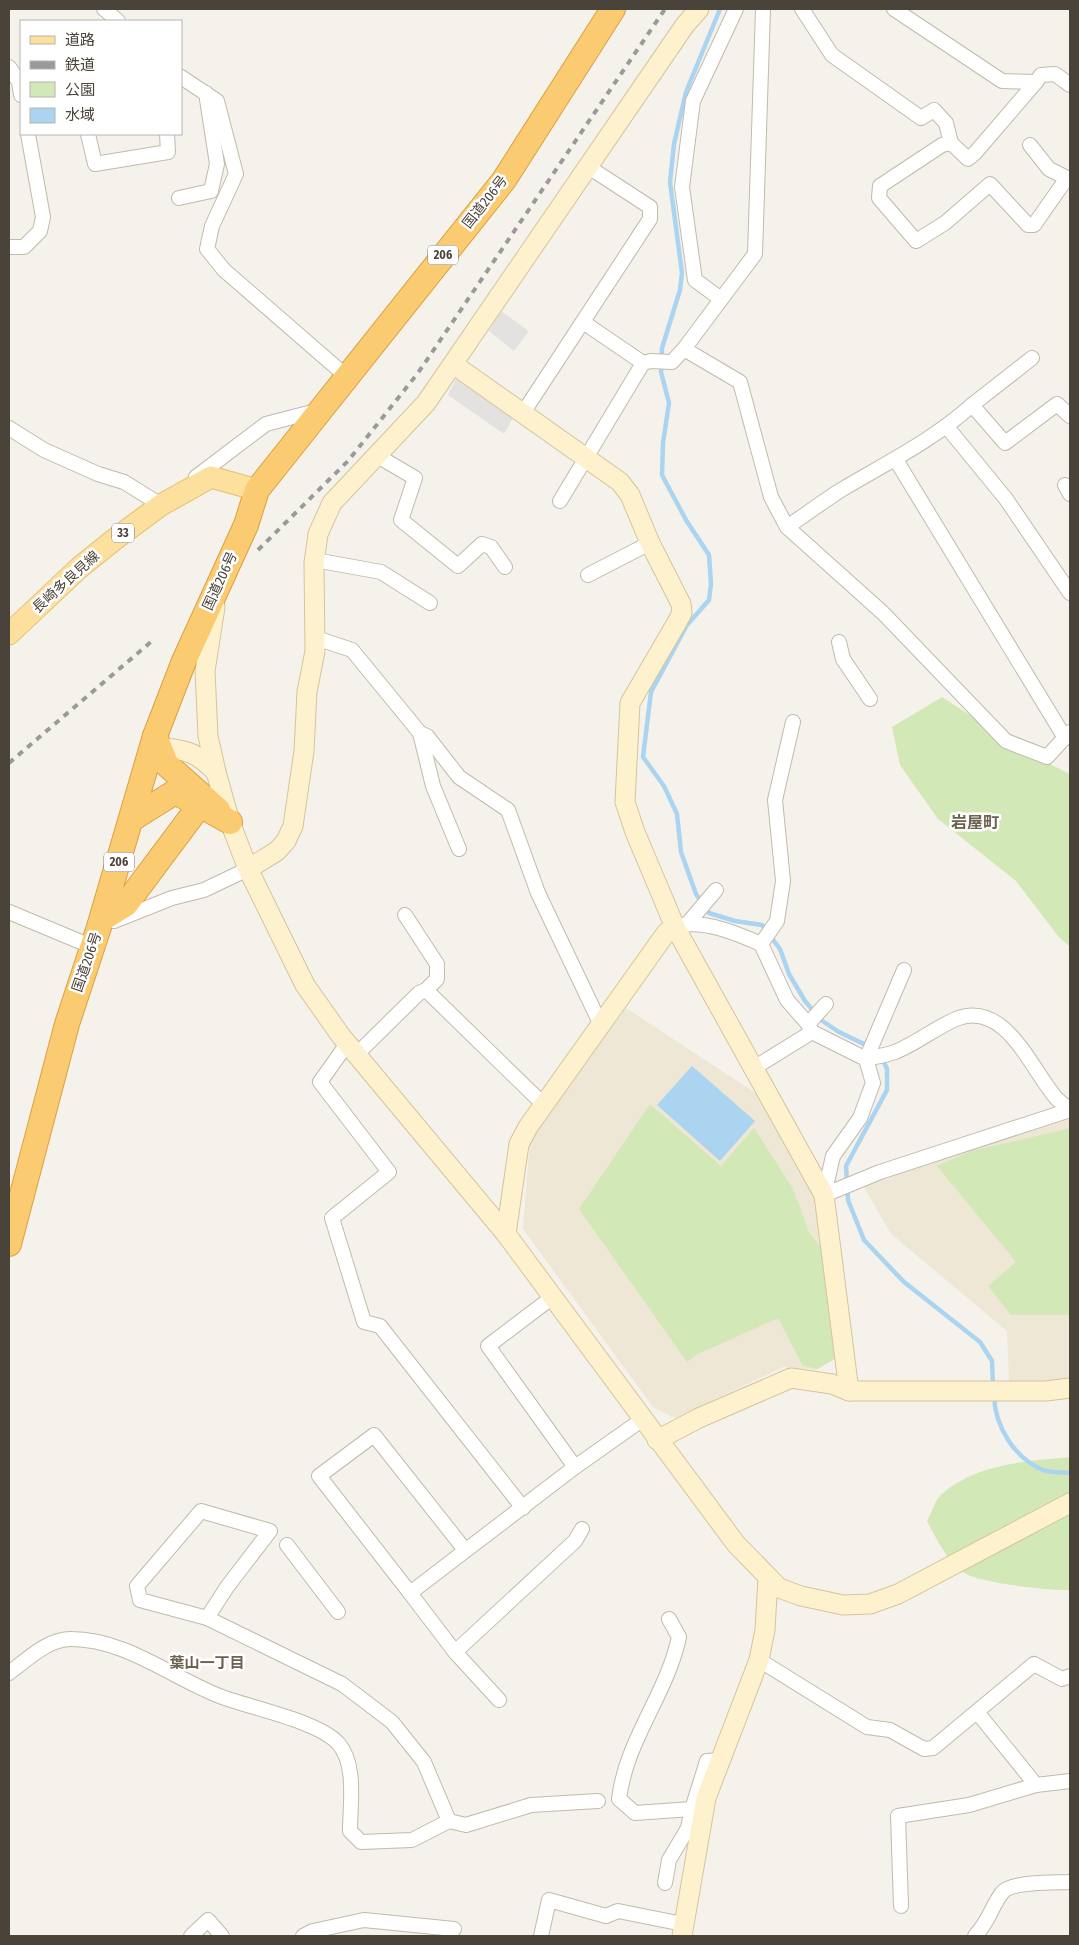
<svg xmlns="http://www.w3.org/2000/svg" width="1079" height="1945" font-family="'Fira Sans Condensed','Noto Sans JP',sans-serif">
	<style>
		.education { fill: #eee7d6 }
		.green { fill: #d2e8b6 }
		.parking { fill: #e4e2e0 }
		.water { fill: #aad4f0 }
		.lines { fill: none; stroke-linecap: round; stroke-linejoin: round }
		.stream { stroke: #aad4f0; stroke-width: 4.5 }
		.street-casing { stroke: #c1baae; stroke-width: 16 }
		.secondary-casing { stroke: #d4c59c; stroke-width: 21 }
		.primary-casing { stroke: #e3be6c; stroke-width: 23 }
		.highway-casing { stroke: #dca03f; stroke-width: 26 }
		.street { stroke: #fff; stroke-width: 14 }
		.secondary { stroke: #fef1cd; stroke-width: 19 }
		.primary { stroke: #fde09e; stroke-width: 21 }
		.highway { stroke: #fbcb71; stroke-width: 24 }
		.rail { stroke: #9a9a9a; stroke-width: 4; stroke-dasharray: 6 6; stroke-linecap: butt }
		.labels { text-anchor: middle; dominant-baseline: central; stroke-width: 5; stroke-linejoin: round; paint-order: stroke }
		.shield { fill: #fff; stroke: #807b74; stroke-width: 1 }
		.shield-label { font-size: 12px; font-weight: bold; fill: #4a4339 }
		.street-label { font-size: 14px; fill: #4a4339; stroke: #fff }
		.neighbourhood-label { font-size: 15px; font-weight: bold; fill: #6d6150; stroke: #fff }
		.quarter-label { font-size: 16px; font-weight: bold; fill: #6d6150; stroke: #fff }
	</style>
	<rect width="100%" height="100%" fill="#f5f2ec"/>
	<!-- education -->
	<g class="education">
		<path d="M 626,1008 L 763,1098 L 820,1200 L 836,1350 L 816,1370 L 783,1367 L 675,1418 L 653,1407 L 523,1229 L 530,1140 Z"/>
		<path d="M 1070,1115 L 1070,1380 L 1056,1384 L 1009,1382 L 1007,1331 L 891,1234 L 863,1185 Z"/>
	</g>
	<!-- green -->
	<g class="green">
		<path d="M 942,697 L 1028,753 L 1070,774 L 1070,947 L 1058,936 L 1016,881 L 938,819 L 900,765 L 892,727 Z"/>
		<path d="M 650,1104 L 721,1166 L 754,1128 L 793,1189 L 809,1232 L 824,1252 L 836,1358 L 818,1369 L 803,1366 L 778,1318 L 698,1354 L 687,1362 L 579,1209 Z"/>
		<path d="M 1070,1126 L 1070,1315 L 1011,1315 L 988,1286 L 1016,1262 L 937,1166 L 971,1151 L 1067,1129 Z"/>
		<path d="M 1070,1457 L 1070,1590 C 1050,1591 983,1583 966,1574 C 949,1565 936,1538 927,1521 C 931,1514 934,1503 939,1497 C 972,1464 1027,1461 1070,1457 Z"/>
	</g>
	<!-- parking -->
	<g class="parking">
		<path d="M 501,311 L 529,331 L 514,351 L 489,331 Z"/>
		<path d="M 459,373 L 516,412 L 504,434 L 448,395 Z"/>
	</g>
	<!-- water -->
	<path class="water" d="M 692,1066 L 755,1121 L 720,1161 L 657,1105 Z"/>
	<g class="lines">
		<!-- stream -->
		<g class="stream">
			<path d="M 720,9 L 686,92 L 674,144 L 670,182 L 682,273 L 680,290 L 662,348 L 661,372 L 669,403 L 663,443 L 662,475 L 686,520 L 709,555 L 711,584 L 709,600 L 687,625 L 651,692 L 643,757 L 664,786 L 677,814 L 681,852 L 696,894 L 709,913 L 735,921 L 762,925 L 780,949 L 789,974 L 805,1001 L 821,1020 L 839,1032 L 868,1046"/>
			<path d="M 882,1058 L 887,1069 L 887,1090 L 846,1166 L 848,1200 L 864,1240 L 904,1282 L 980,1342 L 992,1361 L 993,1385"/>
			<path d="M 994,1396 C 995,1426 1014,1458 1043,1470 C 1051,1473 1062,1472 1070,1473"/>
		</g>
		<defs>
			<g id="street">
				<path d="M 104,9 L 118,21"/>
				<path d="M 802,9 L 832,55 L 921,118 L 934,110 L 946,123 L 951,143 L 942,145 L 880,186 L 879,198 L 916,241 L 945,223 L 990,184 L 1028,225 L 1034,225 L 1067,178 L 1049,169 L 1030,145"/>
				<path d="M 894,9 L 1002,81 L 1036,82 L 1041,75 L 1055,74 L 1070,85"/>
				<path d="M 9,67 L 19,82 L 21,95"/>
				<path d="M 181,77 L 217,101 L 236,174 L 212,226 L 207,249 L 224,270 L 346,376"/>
				<path d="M 88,134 L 95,164 L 168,152 L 167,134"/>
				<path d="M 951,143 L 968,159 L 975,153 L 1036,82"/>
				<path d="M 179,198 L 211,191 L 217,164 L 206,93"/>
				<path d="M 9,247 L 24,247 L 40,231 L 43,217 L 28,134"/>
				<path d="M 721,299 L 695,280 L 682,187 L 693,101 L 736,9"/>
				<path d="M 684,349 L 755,254 L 763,9"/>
				<path d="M 1032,358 L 972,405 L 1005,443 L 1057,404 L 1070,416"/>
				<path d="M 643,363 L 651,361 L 672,362 L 684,349 L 740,382 L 771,497 L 787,527 L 883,613 L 1006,741 L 1047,757 L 1070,732"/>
				<path d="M 523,413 L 650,219 L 650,207 L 587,166"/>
				<path d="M 947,427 L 1006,499 L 1070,593"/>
				<path d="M 9,428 L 44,450 L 98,474 L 124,482 L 161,505 L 165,501"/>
				<path d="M 376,455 L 415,478 L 401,520 L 458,566 L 482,544 L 491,547 L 505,567"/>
				<path d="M 896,460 L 1065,738"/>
				<path d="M 196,477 L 266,424 L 320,410"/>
				<path d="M 1065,485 L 1070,494"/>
				<path d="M 560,501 L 643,363 L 583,322"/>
				<path d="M 787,527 C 805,515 822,502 841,490 C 886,463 932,441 972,405"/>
				<path d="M 315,560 L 381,572 L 430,603"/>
				<path d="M 588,575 L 650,543"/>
				<path d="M 316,638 L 352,650 L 420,733 L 427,736 L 459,777 L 508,810 L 538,893 L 601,1025"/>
				<path d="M 839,642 L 843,659 L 870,699"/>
				<path d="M 420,733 L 433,786 L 459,849"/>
				<path d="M 9,912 L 93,947"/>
				<path d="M 405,915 L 437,964 L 437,979 L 426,990"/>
				<path d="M 114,921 L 172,898 L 204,890 L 248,869"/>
				<path d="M 688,923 L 716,890"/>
				<path d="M 675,927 C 701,918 736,933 761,944 L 787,1000 L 808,1024 L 812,1032 L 866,1059 L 873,1083 L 860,1118 L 833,1156 L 824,1195"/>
				<path d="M 761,944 L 777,921 L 783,881 L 775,800 L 793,722"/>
				<path d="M 808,1024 L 826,1004"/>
				<path d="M 347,1044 L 320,1082 L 389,1172 L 332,1218 L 364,1322 L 380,1326 L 523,1508"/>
				<path d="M 357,1054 L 419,993 L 426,990 L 544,1105"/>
				<path d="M 866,1059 C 875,1057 886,1055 895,1052 C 917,1043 935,1028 956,1019 C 1005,999 1031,1069 1056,1098 C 1060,1102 1065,1106 1070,1110"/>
				<path d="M 866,1059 L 904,970"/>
				<path d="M 754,1068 L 812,1032"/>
				<path d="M 824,1195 L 880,1172 L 1070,1110"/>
				<path d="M 554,1296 L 488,1346 L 575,1467"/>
				<path d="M 201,1511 L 270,1531 L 227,1587 L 207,1618 L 140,1600 L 137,1586 Z"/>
				<path d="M 287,1545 L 338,1612"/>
				<path d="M 465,1550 L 374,1435 L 319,1476 L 410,1593 L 575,1467 L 643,1419"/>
				<path d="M 410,1593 L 455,1652 L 499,1700"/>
				<path d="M 207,1618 L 342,1684 L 392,1722 L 424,1762 L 449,1821"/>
				<path d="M 669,1619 L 679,1637 C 667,1694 626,1740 619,1799 L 635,1813 L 692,1809 L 707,1761 L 720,1760"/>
				<path d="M 455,1652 L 575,1541 L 582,1529"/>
				<path d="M 759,1660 L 867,1727 L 890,1730 L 924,1749 L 933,1748 L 1034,1664 L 1062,1679 L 1070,1676"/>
				<path d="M 9,1673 C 27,1660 47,1639 71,1639 C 126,1639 172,1678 222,1697 C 252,1708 317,1721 338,1743 C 357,1764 350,1805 350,1831 L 361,1842 L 412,1840 L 449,1821 L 466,1825 L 531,1805 L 598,1801"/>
				<path d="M 977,1712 L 1036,1785"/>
				<path d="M 665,1883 L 669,1860 L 688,1828 L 692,1809"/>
				<path d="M 901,1906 L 898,1816 L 969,1805 L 1036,1785 L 1070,1781"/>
				<path d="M 191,1936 L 208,1920 L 222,1936"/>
				<path d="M 303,1936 L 313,1931 L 364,1920 L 454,1929"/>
				<path d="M 541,1936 L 549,1900 L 606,1916 L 618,1911 L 683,1924"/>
				<path d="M 975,1936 C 990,1920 991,1907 1002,1893 C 1010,1881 1055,1883 1070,1882"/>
			</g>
			<g id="secondary">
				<path d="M 453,364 L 620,482 L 630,495 L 650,543 L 681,604 L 682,613 L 676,624 L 630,703 L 625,802 L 635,832 L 675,927 L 824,1195 L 849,1391"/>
				<path d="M 215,607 L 205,671 L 208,736 L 216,772 L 230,822 L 248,869 L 305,985 L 341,1036 L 506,1234 L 736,1544 L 779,1588 L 801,1596 L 843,1605 L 870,1604 L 898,1594 L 1070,1503"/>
				<path d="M 152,758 L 164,748 C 190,750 197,754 216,772"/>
				<path d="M 248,869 L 277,851 L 286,841 L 293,826 L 304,751 L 307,692 L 315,651 L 314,563 L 318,534 L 332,503 L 426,403 L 685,25 L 699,9"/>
				<path d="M 506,1234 L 519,1144 L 528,1127 L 666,933 L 675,927"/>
				<path d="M 657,1440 L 699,1418 L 791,1378 L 832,1384 L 849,1391 L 1046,1391 L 1070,1388"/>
				<path d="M 682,1936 L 706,1798 L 759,1660 L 765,1630 L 768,1578"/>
			</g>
			<path id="primary" d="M 9,634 L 79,568 L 115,539 L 161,505 L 211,477 L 257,490"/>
			<g id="highway">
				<path d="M 155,736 L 166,764 L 218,810"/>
				<path d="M 132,819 L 175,792 L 200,805"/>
				<path d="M 102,919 L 126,904 L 200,805 L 230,822"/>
				<path d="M 9,1244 L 67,1024 L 99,927 L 155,736 L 184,661 L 246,525 L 257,490 L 504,180 L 613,9"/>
			</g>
		</defs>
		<!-- street casing -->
		<use href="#street" class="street-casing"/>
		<!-- secondary casing -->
		<use href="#secondary" class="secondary-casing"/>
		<!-- primary casing -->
		<use href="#primary" class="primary-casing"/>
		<!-- highway casing -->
		<use href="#highway" class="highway-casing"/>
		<!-- street -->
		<use href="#street" class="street"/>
		<!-- secondary -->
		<use href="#secondary" class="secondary"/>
		<!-- primary -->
		<use href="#primary" class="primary"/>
		<!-- highway -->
		<use href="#highway" class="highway"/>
		<!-- rail -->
		<g class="rail">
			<path d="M 258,550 L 348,461 L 418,373 L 665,9"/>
			<path d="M 9,763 L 152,641"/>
		</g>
	</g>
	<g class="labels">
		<!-- shield labels -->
		<g class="shield">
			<rect x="428" y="245.5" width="30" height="19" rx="4"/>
			<rect x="112" y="523.5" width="22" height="19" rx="4"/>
			<rect x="104" y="852.5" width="30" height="19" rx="4"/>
		</g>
		<g class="shield-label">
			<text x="443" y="255">206</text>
			<text x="123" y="533">33</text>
			<text x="119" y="862">206</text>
		</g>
		<!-- street labels -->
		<g class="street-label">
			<text transform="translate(485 202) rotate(-52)">国道206号</text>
			<text transform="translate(220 581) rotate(-65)">国道206号</text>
			<text transform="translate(66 582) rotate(-42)">長崎多良見線</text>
			<text transform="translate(87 962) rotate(-71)">国道206号</text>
		</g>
		<!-- neighbourhood labels -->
		<g class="neighbourhood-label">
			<text x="207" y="1663">葉山一丁目</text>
		</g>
		<!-- quarter labels -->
		<g class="quarter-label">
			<text x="975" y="822">岩屋町</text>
		</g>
	</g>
	<!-- border -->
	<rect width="1079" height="1945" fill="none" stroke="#4a4339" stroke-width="20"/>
	<!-- legend -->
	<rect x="20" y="20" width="162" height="115" fill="#ffffff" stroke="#b7b4b0"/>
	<rect x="30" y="36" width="25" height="8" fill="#fde09e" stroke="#b7b4b0"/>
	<text x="65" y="45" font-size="15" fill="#4a4339">道路</text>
	<rect x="30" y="61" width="25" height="8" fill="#9a9a9a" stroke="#b7b4b0"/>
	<text x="65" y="70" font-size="15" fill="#4a4339">鉄道</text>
	<rect x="30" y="82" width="25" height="15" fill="#d2e8b6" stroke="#b7b4b0"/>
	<text x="65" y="95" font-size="15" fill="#4a4339">公園</text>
	<rect x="30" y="108" width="25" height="15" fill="#aad4f0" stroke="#b7b4b0"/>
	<text x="65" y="120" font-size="15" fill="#4a4339">水域</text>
</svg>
